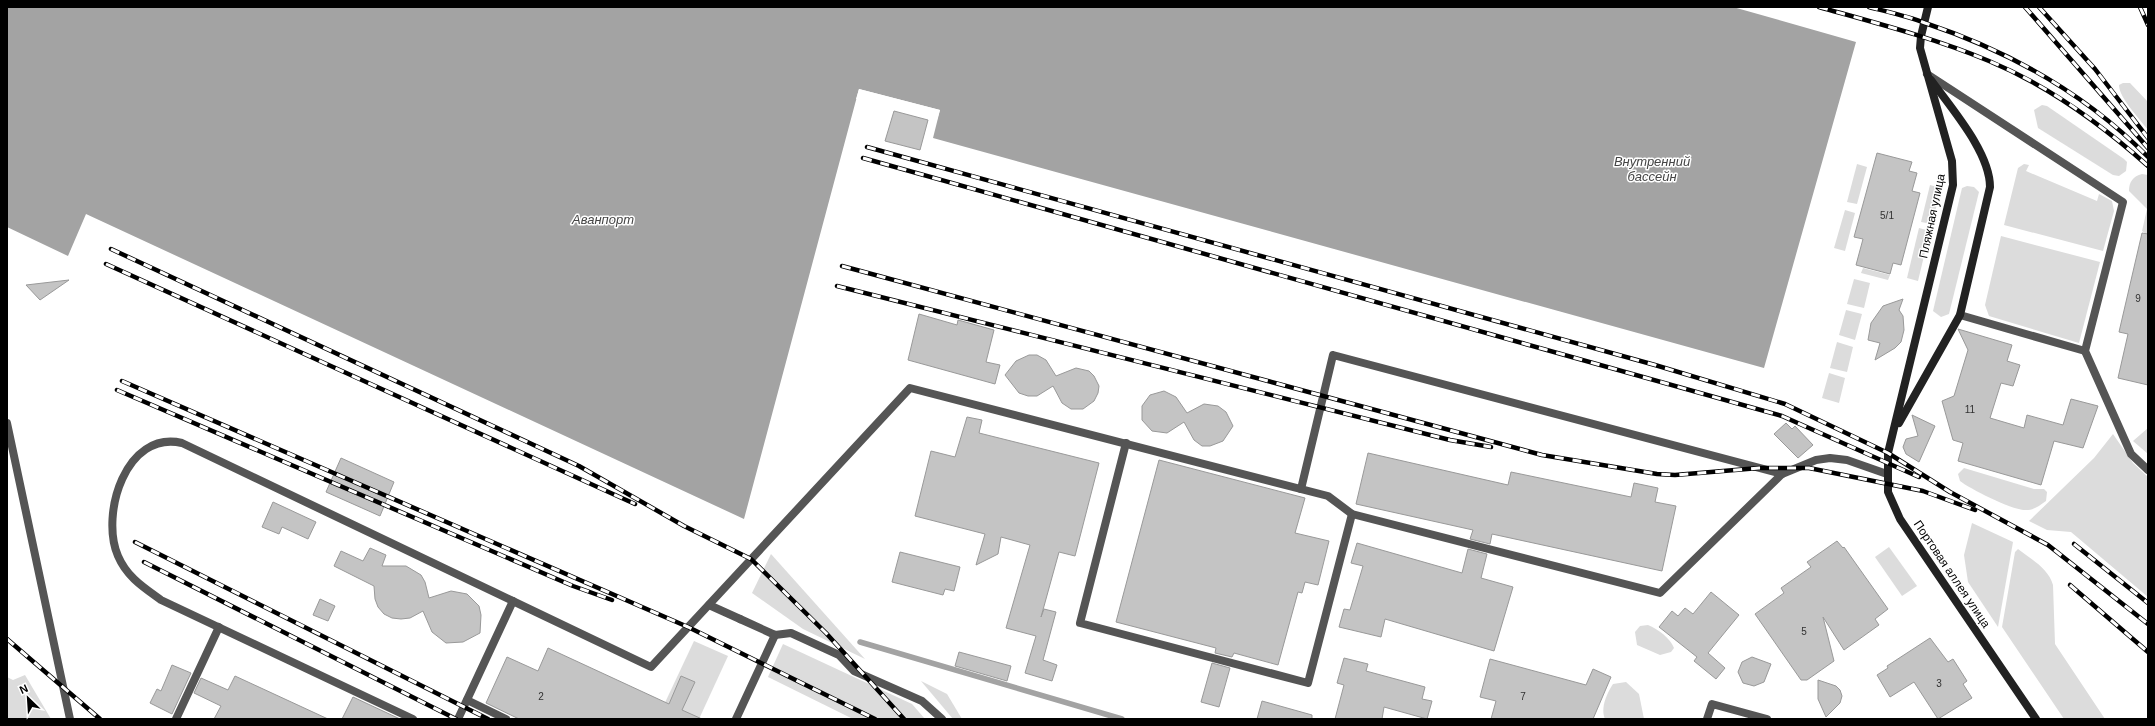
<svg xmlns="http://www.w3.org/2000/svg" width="2155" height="726" font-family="Arial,sans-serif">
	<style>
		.green { fill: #dcdcdc }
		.water { fill: #a3a3a3 }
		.pier { fill: #fff }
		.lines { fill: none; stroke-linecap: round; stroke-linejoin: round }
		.stream { stroke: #a3a3a3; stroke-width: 5.5 }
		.building { fill: #c4c4c4; stroke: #999 }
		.lane { stroke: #555; stroke-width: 8 }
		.street { stroke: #555; stroke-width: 8 }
		.secondary { stroke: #222; stroke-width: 8 }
		.rail-casing { stroke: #000; stroke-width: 4.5 }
		.rail { stroke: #fff; stroke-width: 3; stroke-dasharray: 9; stroke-linecap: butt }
		.labels { text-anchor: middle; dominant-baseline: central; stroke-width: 3; stroke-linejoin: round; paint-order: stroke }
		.number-label { font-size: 10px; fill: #313131 }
		.street-label { font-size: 12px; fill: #000; stroke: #fff }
		.water-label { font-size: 13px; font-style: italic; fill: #444; stroke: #fff }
	</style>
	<rect width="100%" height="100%" fill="#fff"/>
	<!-- green -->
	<g class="green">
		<path d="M 2123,83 L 2130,83 L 2148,102 L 2148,130 C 2140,119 2119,98 2119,85 Z"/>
		<path d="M 2042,105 L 2047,106 L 2124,159 L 2127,162 L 2126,171 L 2119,176 L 2113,175 L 2038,128 L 2034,110 Z"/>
		<path d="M 1857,164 L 1867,167 L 1857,204 L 1847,202 Z"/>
		<path d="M 2024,164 L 2029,165 L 2026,171 L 2097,201 L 2099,194 L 2112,201 L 2114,211 L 2103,251 L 2004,225 L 2018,168 Z"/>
		<path d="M 2142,174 L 2148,175 L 2148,235 L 2142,231 L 2147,209 L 2129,191 C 2129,182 2133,176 2142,174 Z"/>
		<path d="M 1930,185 L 1941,188 L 1932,224 L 1921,222 Z"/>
		<path d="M 1967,186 L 1974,187 L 1979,192 L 1949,314 L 1941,317 L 1933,311 L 1962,188 Z"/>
		<path d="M 1845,210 L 1855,213 L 1845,251 L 1834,248 Z"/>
		<path d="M 1919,228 L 1930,231 L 1918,281 L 1907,278 Z"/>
		<path d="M 2001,236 L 2100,262 L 2079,343 L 1989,316 L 1985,305 Z"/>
		<path d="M 1863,268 L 1890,275 L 1888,280 L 1861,273 Z"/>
		<path d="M 1854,279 L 1870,283 L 1864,308 L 1847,304 Z"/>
		<path d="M 1846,310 L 1862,314 L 1855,340 L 1839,335 Z"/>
		<path d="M 1837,342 L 1853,347 L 1847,372 L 1830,368 Z"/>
		<path d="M 1829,373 L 1845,378 L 1839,403 L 1822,398 Z"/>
		<path d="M 2148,428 L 2148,454 L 2133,441 Z"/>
		<path d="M 2113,434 L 2133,463 L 2148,477 L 2148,597 L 2071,532 L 2047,530 L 2029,521 L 2094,458 Z"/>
		<path d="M 1964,468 L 2034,489 L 2044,489 L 2047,492 L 2046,501 C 2039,506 2034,510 2026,510 C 2014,511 1970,489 1960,481 L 1958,474 Z"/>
		<path d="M 1972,523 L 2013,542 L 1998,627 L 1968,582 L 1964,555 Z"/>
		<path d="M 1889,547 L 1917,586 L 1902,596 L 1875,557 Z"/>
		<path d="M 2018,549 C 2032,560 2048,568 2053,585 L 2055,644 L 2105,719 L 2064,719 L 2002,627 L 2015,552 Z"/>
		<path d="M 771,554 L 865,659 L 803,629 L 752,593 Z"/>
		<path d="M 1648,625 C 1658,629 1670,638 1674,648 L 1671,652 L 1660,655 L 1637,645 L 1635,632 L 1640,626 Z"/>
		<path d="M 694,641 L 728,656 L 699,719 L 662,709 Z"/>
		<path d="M 783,644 L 912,704 L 925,719 L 853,719 L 768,677 Z"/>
		<path d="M 25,675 L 51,719 L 7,719 L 7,677 L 13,680 Z"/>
		<path d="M 921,681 L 947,694 L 962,719 L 953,719 Z"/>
		<path d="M 1626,682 L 1639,694 L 1644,719 L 1605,719 C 1600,708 1607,693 1613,684 Z"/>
	</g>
	<!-- water -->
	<path class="water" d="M 7,7 L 1733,7 L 1856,42 L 1764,368 L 933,138 L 940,110 L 859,89 L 744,519 L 86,214 L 68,256 L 7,227 Z"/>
	<!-- pier -->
	<path class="pier" d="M 859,89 L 940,110 L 937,120 L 935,120 L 938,112 L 860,91 L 858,99 L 856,99 Z"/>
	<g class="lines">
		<!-- stream -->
		<path class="stream" d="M 860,642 L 1122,719"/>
	</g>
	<!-- building -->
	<g class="building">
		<path d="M 894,111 L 928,120 L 920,150 L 885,141 Z"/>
		<path d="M 1877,153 L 1912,162 L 1909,171 L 1917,173 L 1912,191 L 1920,193 L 1901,265 L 1893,263 L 1890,274 L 1856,265 L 1863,239 L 1854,237 Z"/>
		<path d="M 2142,233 L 2148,234 L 2148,385 L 2118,378 L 2128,334 L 2119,332 Z"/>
		<path d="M 69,280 L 40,300 L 26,285 Z"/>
		<path d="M 1903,299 L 1899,310 L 1903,316 L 1904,330 L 1901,342 L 1895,348 L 1875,360 L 1880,343 L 1868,340 L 1871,323 L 1883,306 Z"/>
		<path d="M 919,314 L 957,325 L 958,320 L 994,330 L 986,362 L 1000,365 L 995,384 L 908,360 Z"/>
		<path d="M 1958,329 L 2012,345 L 2007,361 L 2020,365 L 2013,386 L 2001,383 L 1990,418 L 2024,428 L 2027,415 L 2063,425 L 2071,399 L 2098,406 L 2083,448 L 2054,441 L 2041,485 L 1958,461 L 1963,443 L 1953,440 L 1942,401 L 1954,396 L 1968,350 Z"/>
		<path d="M 1029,355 L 1037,355 L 1046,360 L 1056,376 L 1076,368 L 1089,371 L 1094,376 L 1099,386 L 1098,393 L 1094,401 L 1083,409 L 1071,409 L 1062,403 L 1053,386 L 1037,396 L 1028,396 L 1019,393 L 1005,375 L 1016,361 Z"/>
		<path d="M 1164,391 L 1176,397 L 1187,413 L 1204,404 L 1218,406 L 1226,412 L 1233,426 L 1223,441 L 1210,446 L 1202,446 L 1194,440 L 1184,422 L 1167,433 L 1152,431 L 1142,420 L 1142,406 L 1150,395 Z"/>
		<path d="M 1912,415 L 1935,426 L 1919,462 L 1906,454 L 1903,447 L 1906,439 L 1918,436 Z"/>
		<path d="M 967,417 L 982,420 L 979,433 L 1099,463 L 1075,556 L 1059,552 L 1041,617 L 1044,609 L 1056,612 L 1043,660 L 1057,665 L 1052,681 L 1025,673 L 1036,636 L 1006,628 L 1030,545 L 1001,537 L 998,554 L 976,565 L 985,534 L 915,516 L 931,451 L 955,457 Z"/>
		<path d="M 1786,423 L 1792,429 L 1795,426 L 1813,445 L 1798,458 L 1774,434 Z"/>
		<path d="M 1368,453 L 1508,485 L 1511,472 L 1631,497 L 1634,483 L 1658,488 L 1655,502 L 1676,506 L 1662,571 L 1492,534 L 1490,544 L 1470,539 L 1473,530 L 1356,504 Z"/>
		<path d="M 341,458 L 394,482 L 380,516 L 326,492 Z"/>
		<path d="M 1159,460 L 1305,498 L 1295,533 L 1329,541 L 1318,585 L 1305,582 L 1302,593 L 1298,592 L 1278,665 L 1234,653 L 1232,657 L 1215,653 L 1216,648 L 1116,622 Z"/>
		<path d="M 273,502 L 316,522 L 308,539 L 282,527 L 279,534 L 262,527 Z"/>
		<path d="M 1837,541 L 1843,548 L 1844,547 L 1888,609 L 1875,619 L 1879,625 L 1844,650 L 1823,617 L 1834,661 L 1807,680 L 1801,680 L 1755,614 L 1784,593 L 1781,588 L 1811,567 L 1807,562 Z"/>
		<path d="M 1357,543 L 1462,573 L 1468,549 L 1487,554 L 1481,578 L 1513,587 L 1494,651 L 1385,619 L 1381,637 L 1339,627 L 1344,609 L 1350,610 L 1363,566 L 1351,563 Z"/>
		<path d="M 370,548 L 386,555 L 382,566 L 406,566 L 421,575 L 425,582 L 429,598 L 451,591 L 467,594 L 479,606 L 481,615 L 480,633 L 463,642 L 446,643 L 432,632 L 423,611 L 410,618 L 401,619 L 392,618 L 384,614 L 378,607 L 375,599 L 374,586 L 334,566 L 341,551 L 363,561 Z"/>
		<path d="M 900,552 L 960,567 L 954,591 L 945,589 L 943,595 L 892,582 Z"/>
		<path d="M 1711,592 L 1739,615 L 1708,653 L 1725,668 L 1716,679 L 1694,661 L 1697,657 L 1659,627 L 1672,611 L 1678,616 L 1685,608 L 1693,614 Z"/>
		<path d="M 320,599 L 335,606 L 328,621 L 313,615 Z"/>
		<path d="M 1930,638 L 1948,662 L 1953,659 L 1967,681 L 1963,684 L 1972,698 L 1938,719 L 1914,682 L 1890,697 L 1877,675 L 1888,668 L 1887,666 Z"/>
		<path d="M 548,648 L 669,704 L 681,676 L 695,682 L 682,710 L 702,719 L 519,719 L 486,703 L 507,657 L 538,671 Z"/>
		<path d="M 959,652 L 1011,666 L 1007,681 L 955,666 Z"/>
		<path d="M 1752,657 L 1771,664 L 1764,682 L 1754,686 L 1743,683 L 1738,672 L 1742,662 Z"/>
		<path d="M 1344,658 L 1368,664 L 1366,671 L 1425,687 L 1422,699 L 1432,701 L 1427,719 L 1384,707 L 1382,719 L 1335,719 L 1344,685 L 1337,683 Z"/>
		<path d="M 1490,659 L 1586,685 L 1593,669 L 1611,677 L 1593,719 L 1491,719 L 1496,701 L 1480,697 Z"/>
		<path d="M 1212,663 L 1230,668 L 1219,707 L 1201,702 Z"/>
		<path d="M 172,665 L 191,673 L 172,714 L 150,703 L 157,689 L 161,691 Z"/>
		<path d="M 235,676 L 328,719 L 214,719 L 221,706 L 194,693 L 201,678 L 228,690 Z"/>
		<path d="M 1818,680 L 1836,686 L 1840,690 L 1842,696 L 1840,703 L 1826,717 L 1818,699 Z"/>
		<path d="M 353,697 L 400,719 L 342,719 Z"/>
		<path d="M 1262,701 L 1312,715 L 1312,719 L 1257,719 Z"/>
	</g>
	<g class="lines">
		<!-- lane -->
		<g class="lane">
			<path d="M 1927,74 L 2123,202 L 2085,351 L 2131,454 L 2148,470"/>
			<path d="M 1960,315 L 2085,351"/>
			<path d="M 7,423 L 70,719"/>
			<path d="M 1126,443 L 1080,623 L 1308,683 L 1352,514"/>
			<path d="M 1301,489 L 1333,355 L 1782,474"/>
			<path d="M 709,605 L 740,619"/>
			<path d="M 467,700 L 506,719"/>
			<path d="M 176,719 L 219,627"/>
			<path d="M 413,719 L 161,600 C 143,587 127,577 118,556 C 100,514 126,430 182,443 L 651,667 L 910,388 L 1328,496 L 1352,514 L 1660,593 L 1782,474 L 1816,460 L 1830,458 L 1847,460 L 1887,474"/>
			<path d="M 458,719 L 513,601"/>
			<path d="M 736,719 L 775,635"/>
			<path d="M 1707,719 L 1712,704 L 1767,719"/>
		</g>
		<!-- street -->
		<path class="street" d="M 740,619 L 775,635 L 791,633 L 839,655 L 854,671 L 922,701 L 942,719"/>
		<!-- secondary -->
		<g class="secondary">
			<path d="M 1928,7 L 1921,36 L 1920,48 L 1952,161 L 1953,185 L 1888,453 L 1888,492 L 1900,519 L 2036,719"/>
			<path d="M 1899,423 L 1960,315 L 1990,187 C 1990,152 1951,108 1931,80"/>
		</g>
		<defs>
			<g id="rail">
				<path d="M 1819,7 C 1876,23 1934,38 1989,61 C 2049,86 2100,123 2148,166"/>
				<path d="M 1869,7 C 1888,12 1907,16 1925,23 C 2009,51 2086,94 2148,157"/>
				<path d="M 2025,7 L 2148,148"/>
				<path d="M 2039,7 L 2095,69 L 2148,138"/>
				<path d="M 2140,7 L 2148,25"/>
				<path d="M 867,147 L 1655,365 L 1785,404 L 1888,453 L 1950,492 L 2048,545 L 2148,624"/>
				<path d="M 863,158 L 1782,416 L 1919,477"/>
				<path d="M 111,249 L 579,466 L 684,526 L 751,559 L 826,633 L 904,719"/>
				<path d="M 106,264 L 635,504"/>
				<path d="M 842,266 L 1542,455 L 1657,474 L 1675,475 L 1759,468 L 1809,468 L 1923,491 L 1975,510"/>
				<path d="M 837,286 L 1450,440 L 1491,447"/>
				<path d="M 122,381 L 688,627 L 875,719"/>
				<path d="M 117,390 L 573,586 L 612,600"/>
				<path d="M 135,542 L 488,719"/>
				<path d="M 2074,544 L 2148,603"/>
				<path d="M 144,562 L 456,719"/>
				<path d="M 2070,585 L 2148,652"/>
				<path d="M 7,639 L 100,719"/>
			</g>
		</defs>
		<!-- rail casing -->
		<use href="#rail" class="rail-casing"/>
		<!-- rail -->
		<use href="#rail" class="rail"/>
	</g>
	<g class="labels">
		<!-- number labels -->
		<g class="number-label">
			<text x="1887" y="215">5/1</text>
			<text x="2138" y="298">9</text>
			<text x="1970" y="409">11</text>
			<text x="1804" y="631">5</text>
			<text x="1939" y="683">3</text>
			<text x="541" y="696">2</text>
			<text x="1523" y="696">7</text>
		</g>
		<!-- street labels -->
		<g class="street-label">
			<text transform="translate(1932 216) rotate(-78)">Пляжная улица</text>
			<text transform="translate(1952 574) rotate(56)">Портовая аллея улица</text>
		</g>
		<!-- water labels -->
		<g class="water-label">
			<text x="1652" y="161">Внутренний<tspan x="1652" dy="15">бассейн</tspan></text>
			<text x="603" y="219">Аванпорт</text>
		</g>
	</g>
	<!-- border -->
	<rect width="2155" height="726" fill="none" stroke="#000000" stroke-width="16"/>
	<!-- north arrow -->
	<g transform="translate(28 698) rotate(335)" stroke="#ffffff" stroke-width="3" paint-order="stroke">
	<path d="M0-3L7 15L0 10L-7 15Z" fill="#000000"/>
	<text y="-6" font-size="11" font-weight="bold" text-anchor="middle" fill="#000000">N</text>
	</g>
</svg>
